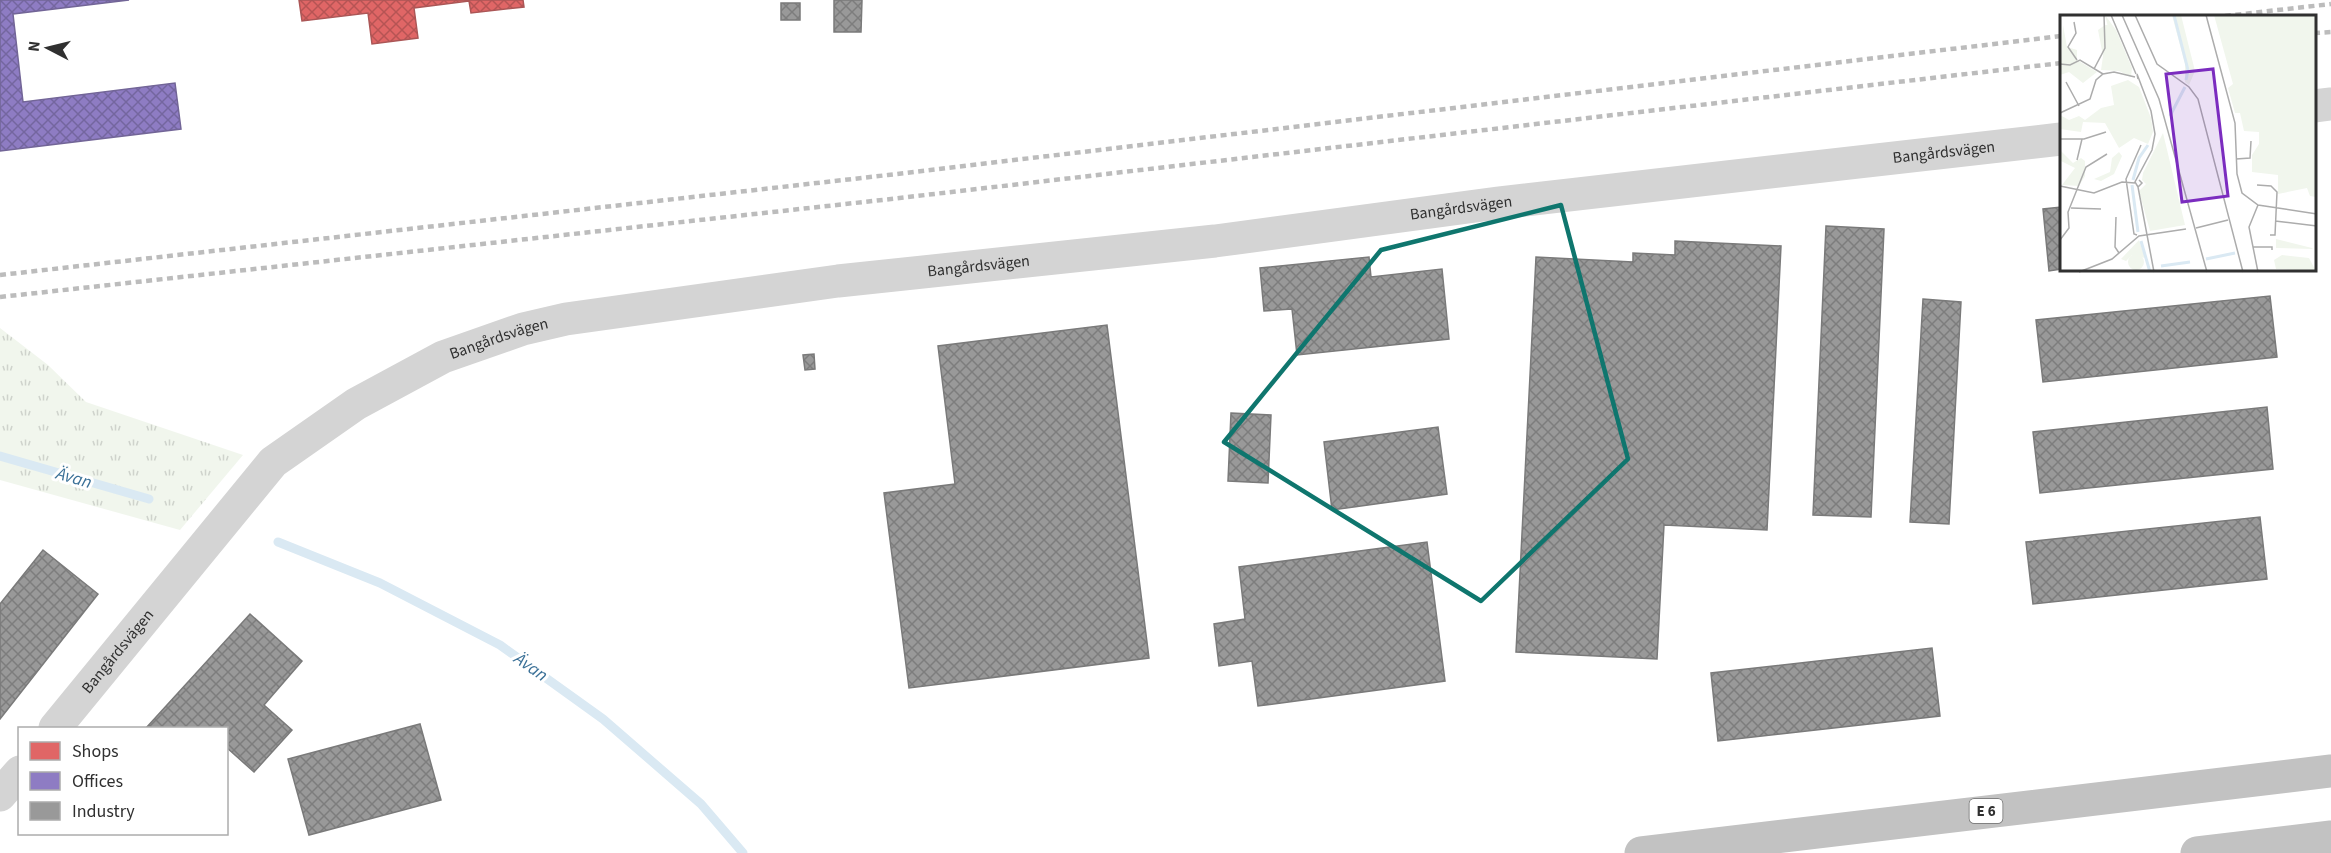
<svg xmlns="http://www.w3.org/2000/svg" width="2331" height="853" font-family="'Source Sans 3',sans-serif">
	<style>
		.grass { fill: url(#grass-tufts) }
		.shops { fill: url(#shops-cross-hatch); stroke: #ab5656; stroke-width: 1.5 }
		.offices { fill: url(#offices-cross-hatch); stroke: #726597; stroke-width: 1.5 }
		.industry { fill: url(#industry-cross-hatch); stroke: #7a7a7a; stroke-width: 1.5 }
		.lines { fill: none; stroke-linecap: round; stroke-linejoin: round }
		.stream { stroke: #dae9f3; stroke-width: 9 }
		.minor { stroke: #d4d4d4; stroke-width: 33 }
		.highway { stroke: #c2c2c2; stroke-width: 33 }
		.rail { stroke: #bcbcbc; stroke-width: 4.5; stroke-dasharray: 6 4.5; stroke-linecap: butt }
		.marked { fill: none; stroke: #0f766e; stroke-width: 4.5; stroke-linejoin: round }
		.labels { text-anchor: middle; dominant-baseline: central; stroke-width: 6; stroke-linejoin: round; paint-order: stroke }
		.shield { fill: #fff; stroke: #6e6e6e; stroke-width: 1.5 }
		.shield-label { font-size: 15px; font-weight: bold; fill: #303030 }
		.street-label { font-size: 16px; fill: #303030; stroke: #fff }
		.water-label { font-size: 18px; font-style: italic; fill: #3a7097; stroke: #fff }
		.inset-river { fill: none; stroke: #dae9f3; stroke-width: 3 }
		.inset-road { fill: none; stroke: #acacac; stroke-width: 1.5 }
		.view { fill: #7b2cbf; fill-opacity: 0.15; stroke: #7b2cbf; stroke-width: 3 }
		.inset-edge { fill: none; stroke: #303030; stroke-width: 3 }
	</style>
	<defs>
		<pattern id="grass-tufts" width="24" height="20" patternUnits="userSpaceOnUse" patternTransform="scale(1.5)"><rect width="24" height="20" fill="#f1f6ed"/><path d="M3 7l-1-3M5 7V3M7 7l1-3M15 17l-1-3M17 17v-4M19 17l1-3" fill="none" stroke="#cfd3cc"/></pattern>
		<pattern id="shops-cross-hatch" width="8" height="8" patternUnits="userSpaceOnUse" patternTransform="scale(1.5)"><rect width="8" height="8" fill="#e06666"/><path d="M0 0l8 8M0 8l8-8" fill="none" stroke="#b65454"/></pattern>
		<pattern id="offices-cross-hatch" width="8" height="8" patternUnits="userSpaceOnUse" patternTransform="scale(1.5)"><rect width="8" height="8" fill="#8e7cc3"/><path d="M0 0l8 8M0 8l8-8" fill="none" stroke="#74669f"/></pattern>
		<pattern id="industry-cross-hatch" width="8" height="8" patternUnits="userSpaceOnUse" patternTransform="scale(1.5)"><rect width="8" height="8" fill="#999"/><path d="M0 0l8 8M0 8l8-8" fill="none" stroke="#7d7d7d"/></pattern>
	</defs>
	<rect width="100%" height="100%" fill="#fff"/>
	<!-- grass -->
	<path class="grass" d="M 0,328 L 48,365 L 86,402 L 243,455 L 180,530 L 0,480 Z"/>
	<!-- shops -->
	<path class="shops" d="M 299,0 L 523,0 L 524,7 L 471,13 L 469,1 L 414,8 L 418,38 L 372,44 L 368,13 L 302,21 Z"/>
	<!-- offices -->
	<path class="offices" d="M 0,0 L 129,0 L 13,14 L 23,102 L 175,83 L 181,129 L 0,151 Z"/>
	<!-- industry -->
	<g class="industry">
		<path d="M 834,0 L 862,0 L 861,32 L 834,32 Z"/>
		<rect x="781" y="3" width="19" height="17"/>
		<path d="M 2061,207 L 2061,269 L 2049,271 L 2043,209 Z"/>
		<path d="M 1826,226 L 1884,229 L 1871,517 L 1813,515 Z"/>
		<path d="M 1675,241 L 1781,246 L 1767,530 L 1664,525 L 1657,659 L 1516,652 L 1536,257 L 1633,262 L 1633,253 L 1675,255 Z"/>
		<path d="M 1369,257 L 1371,277 L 1442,269 L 1449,339 L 1297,355 L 1292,309 L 1264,311 L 1260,268 Z"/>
		<path d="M 2270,296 L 2277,357 L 2043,382 L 2036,320 Z"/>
		<path d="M 1923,299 L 1961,302 L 1949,524 L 1910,522 Z"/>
		<path d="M 1107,325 L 1149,658 L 909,688 L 884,493 L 955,484 L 938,346 Z"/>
		<path d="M 814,354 L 815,369 L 805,370 L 803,355 Z"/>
		<path d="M 2267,407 L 2273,469 L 2040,493 L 2033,432 Z"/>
		<path d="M 1231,413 L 1271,415 L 1268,483 L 1228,481 Z"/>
		<path d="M 1438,427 L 1447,494 L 1332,510 L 1324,442 Z"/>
		<path d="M 2260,517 L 2267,579 L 2033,604 L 2026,542 Z"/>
		<path d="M 1427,542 L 1445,681 L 1258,706 L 1252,661 L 1219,666 L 1214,624 L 1245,619 L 1239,567 Z"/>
		<path d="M 43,550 L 98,594 L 0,719 L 0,604 Z"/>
		<path d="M 250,614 L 302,661 L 264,705 L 292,730 L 254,772 L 226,747 L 226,728 L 146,728 Z"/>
		<path d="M 1932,648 L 1940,716 L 1718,741 L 1711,673 Z"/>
		<path d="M 420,724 L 441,800 L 309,835 L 288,759 Z"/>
	</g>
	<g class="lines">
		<!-- stream -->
		<g class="stream">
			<path d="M 0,456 L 149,499"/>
			<path d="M 278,542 L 380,583 L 500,645 L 603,719 L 701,804 L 743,853"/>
		</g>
		<!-- minor -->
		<g class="minor">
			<path d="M 2314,106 L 2331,104"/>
			<path id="s1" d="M 55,728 L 273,462 L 356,404 L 443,357 L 523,329 L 566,319 L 838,281 L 1215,241 L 1498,203 L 2061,139"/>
			<path d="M 0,795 L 20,772"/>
		</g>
		<!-- highway -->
		<g class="highway">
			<path d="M 1641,853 L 2331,771"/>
			<path d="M 2197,853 L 2331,837"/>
		</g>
		<!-- rail -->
		<g class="rail">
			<path d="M 2225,16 L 2331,4"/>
			<path d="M 2314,33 L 2331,32"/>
			<path d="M 0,275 L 888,175 L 2061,36"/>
			<path d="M 0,297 L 891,199 L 2061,63"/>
		</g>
	</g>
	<!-- marked area -->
	<path class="marked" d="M 1561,205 L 1628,459 L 1481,601 L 1224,442 L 1381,250 Z"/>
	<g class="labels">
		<!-- shield labels -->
		<rect class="shield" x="1969.5" y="799" width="33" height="24" rx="4.5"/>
		<g class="shield-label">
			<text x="1986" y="811">E 6</text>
		</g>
		<!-- street labels -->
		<g class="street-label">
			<text stroke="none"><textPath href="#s1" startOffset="2061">Bangårdsvägen</textPath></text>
			<text stroke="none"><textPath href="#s1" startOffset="1575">Bangårdsvägen</textPath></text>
			<text stroke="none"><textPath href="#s1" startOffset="1089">Bangårdsvägen</textPath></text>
			<text stroke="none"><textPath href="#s1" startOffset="603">Bangårdsvägen</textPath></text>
			<text stroke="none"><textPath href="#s1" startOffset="99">Bangårdsvägen</textPath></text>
		</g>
		<!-- water labels -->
		<g class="water-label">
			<text transform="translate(74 478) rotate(16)">Ävan</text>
			<text transform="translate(531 667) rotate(35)">Ävan</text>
		</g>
	</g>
	<!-- overview -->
	<g transform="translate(2060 15)">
		<rect width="256" height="256" fill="#fff"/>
		<path d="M 45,0 L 56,15 L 72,53 L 71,62 L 59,56 ZM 112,0 L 121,0 L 135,56 L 129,70 L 125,67 L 125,49 ZM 103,118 L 125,210 L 90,216 L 79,176 L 86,169 L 82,165 L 83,158 ZM 216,224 L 252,233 L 253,234 L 216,233 ZM 79,225 L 85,243 L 72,240 L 66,246 L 61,244 Z" fill="#f1f6ed"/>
		<path d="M 154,0 L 256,0 L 256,182 L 250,181 L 247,173 L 218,179 L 218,160 L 192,157 L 192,140 L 199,129 L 199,117 L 184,116 L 180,98 L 175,98 L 168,73 L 173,69 ZM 3,10 L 7,32 L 17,35 L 17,45 L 37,57 L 23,68 L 9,57 L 0,60 ZM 45,10 L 49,10 L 52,25 L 60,35 L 59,56 L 41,55 L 43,41 L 38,15 ZM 68,65 L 79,72 L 91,103 L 93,117 L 88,129 L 74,123 L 59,133 L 45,108 L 23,107 L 21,117 L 0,114 L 0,100 L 9,105 L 19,101 L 25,105 L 41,93 L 54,90 L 51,71 ZM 0,135 L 13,148 L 21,143 L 25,146 L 25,161 L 19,171 L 2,170 L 15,153 L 1,146 ZM 59,137 L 62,141 L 54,159 L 41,166 L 34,164 L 50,157 L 52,143 ZM68 247a8 8 0 1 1 16 0a8 8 0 1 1-16 0ZM 222,240 L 249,243 L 256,256 L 216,254 L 214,245 Z" fill="#f1f6ed"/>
		<path class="inset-river" d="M 114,0 L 128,55 L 126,65M 110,101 L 125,72M 73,165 L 79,143 L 88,130M 72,170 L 78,217M 81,226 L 90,257M 146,244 L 175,238M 101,251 L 130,247"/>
		<path class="inset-road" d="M 51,0 L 76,59M 62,0 L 99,84 L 147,257M 75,0 L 97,49 L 129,72 L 138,84 L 183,257M 146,0 L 175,108 L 177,159 L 182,178 L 198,190 L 257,199M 14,7 L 16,18 L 8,32 L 17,45M 0,49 L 10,50 L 20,45 L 43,59M 34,54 L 45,33 L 44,0M 78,64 L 77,59 L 91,96 L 95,119 L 92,135 L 75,167 L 78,172 L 82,168 L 79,165M 6,67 L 19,91M 0,98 L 30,84 L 36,65 L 43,59 L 54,57 L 75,62M 0,124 L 24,124 L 46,117M 176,144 L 190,143 L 191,126M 17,145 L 22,124M 197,170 L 211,171 L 217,177 L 215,220 L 210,220M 0,171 L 34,178 L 62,167 L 75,168M 78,172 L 94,257M 198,190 L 189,212 L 198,257M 11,193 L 41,194M 56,202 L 55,232 L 59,238M 215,206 L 257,211M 136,213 L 168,205M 77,220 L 74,219 L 66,164 L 81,130M 0,225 L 9,213 L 8,197 L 26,152 L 47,139M 193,232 L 212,232 L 212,235M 19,257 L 52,244 L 79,221 L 126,214"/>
		<path class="view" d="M 153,54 L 168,181 L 122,187 L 106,59 Z"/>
		<rect width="256" height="256" class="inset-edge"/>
	</g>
	<!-- legend -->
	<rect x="18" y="727" width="210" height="108" fill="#ffffff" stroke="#acacac" stroke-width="1.5"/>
	<rect x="30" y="742" width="30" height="18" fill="#e06666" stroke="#acacac" stroke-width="1.5"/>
	<text x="72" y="757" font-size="18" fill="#303030">Shops</text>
	<rect x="30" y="772" width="30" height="18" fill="#8e7cc3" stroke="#acacac" stroke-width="1.5"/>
	<text x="72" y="787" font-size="18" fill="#303030">Offices</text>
	<rect x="30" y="802" width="30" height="18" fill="#999999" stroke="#acacac" stroke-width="1.5"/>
	<text x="72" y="817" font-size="18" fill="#303030">Industry</text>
	<!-- north arrow -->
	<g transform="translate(48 48) rotate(277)" stroke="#ffffff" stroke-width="4.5" paint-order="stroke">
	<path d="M0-4.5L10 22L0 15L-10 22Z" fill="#303030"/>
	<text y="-9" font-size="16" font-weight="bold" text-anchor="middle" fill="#303030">N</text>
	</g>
</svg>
